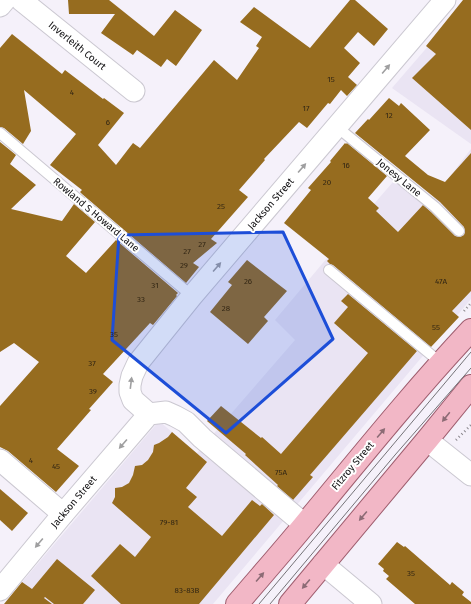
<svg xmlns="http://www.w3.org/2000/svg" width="471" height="604" font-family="'Fira Sans',sans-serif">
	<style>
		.built { fill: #eae4f3 }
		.building { fill: #966c1f }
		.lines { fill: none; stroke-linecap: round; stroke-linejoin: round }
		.lane-casing { stroke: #cbc8d1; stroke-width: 12 }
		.street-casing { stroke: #cbc8d1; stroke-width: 23 }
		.primary-casing { stroke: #9e5d6e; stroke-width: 24 }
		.path { stroke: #8c898f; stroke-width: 2.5; stroke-dasharray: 1 3; stroke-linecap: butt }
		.lane { stroke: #fff; stroke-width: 10 }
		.street { stroke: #fff; stroke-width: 21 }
		.primary { stroke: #f2b7c6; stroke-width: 22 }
		.tram { stroke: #757378; stroke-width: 1 }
		.oneway { fill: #9f9fa0 }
		.oneway2 { fill: #8c6b75 }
		.marked { fill: #1d4ed8; fill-opacity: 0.2; stroke: #1d4ed8; stroke-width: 3; stroke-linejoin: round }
		.labels { text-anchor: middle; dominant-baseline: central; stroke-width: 4; stroke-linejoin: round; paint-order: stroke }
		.number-label { font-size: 8px; fill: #322614 }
		.street-label { font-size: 10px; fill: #100f11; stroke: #fff }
	</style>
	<rect width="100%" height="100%" fill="#f5f1fa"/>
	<!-- built -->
	<g class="built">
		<path d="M 468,0 L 471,0 L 471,144 L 392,88 Z"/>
		<path d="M 471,149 L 471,299 L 213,604 L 6,604 L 23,581 L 159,421 L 197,453 L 295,340 L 275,320 L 322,264 L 399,175 L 431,201 Z"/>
	</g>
	<!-- building -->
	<g class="building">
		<path d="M 68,0 L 109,0 L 154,36 L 175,10 L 202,30 L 176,66 L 167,59 L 161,67 L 137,50 L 133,55 L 101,33 L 115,14 L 69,14 Z"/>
		<path d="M 350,0 L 355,0 L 388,29 L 374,46 L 358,32 L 344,48 L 360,63 L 348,77 L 357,85 L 347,96 L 341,90 L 330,104 L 328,103 L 307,128 L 299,122 L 264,159 L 265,160 L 239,190 L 248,197 L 211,239 L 217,243 L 193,263 L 199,267 L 186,283 L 82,194 L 80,192 L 82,190 L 50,165 L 76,134 L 24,90 L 31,131 L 23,144 L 4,128 L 0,127 L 0,48 L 12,34 L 62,74 L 65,70 L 103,99 L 104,98 L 124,113 L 98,145 L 116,165 L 133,143 L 140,148 L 214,60 L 237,80 L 259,48 L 256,46 L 262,37 L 240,22 L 254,7 L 310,48 Z"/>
		<path d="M 463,0 L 471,0 L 471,130 L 412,78 L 436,54 L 426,46 Z"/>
		<path d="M 389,98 L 399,106 L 401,103 L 430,130 L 405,156 L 428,175 L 445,182 L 471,153 L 471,291 L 452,311 L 459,317 L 431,347 L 333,265 L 330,264 L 327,261 L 329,259 L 284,223 L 311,190 L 308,188 L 331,162 L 330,161 L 345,143 L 346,144 L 347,143 L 387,176 L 368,198 L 379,208 L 376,211 L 398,232 L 423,205 L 431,212 L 455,236 L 460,237 L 464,235 L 465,232 L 464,227 L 440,202 L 355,133 L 368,119 L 369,120 Z"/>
		<path d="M 0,142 L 16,155 L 10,164 L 36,185 L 11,209 L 62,221 L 74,204 L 95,222 L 66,256 L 86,273 L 116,240 L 178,293 L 176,295 L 177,296 L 153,325 L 150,323 L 103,374 L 113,382 L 89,409 L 91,410 L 57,449 L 79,466 L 56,492 L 8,451 L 0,447 L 0,406 L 39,362 L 14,343 L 0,352 Z"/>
		<path d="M 247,260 L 287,291 L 264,317 L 268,321 L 248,344 L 210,312 L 232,285 L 228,282 Z"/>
		<path d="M 348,294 L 417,351 L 310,475 L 313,477 L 293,500 L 277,486 L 278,485 L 245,455 L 246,454 L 207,421 L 221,406 L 261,438 L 262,437 L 281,454 L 368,353 L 334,323 L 348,307 L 341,301 Z"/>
		<path d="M 172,432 L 207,462 L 186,488 L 197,497 L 188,507 L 222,536 L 252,500 L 260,506 L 262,504 L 274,515 L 199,604 L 121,604 L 91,576 L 120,544 L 135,557 L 151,537 L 112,503 L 115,497 L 115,488 L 122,487 L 129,483 L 133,475 L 135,466 L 142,465 L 148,460 L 153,452 L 154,445 L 159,443 L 168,437 Z"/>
		<path d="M 0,489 L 28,513 L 12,531 L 0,520 Z"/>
		<path d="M 397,542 L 404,547 L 405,546 L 450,585 L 452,582 L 464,592 L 462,595 L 471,602 L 471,604 L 415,604 L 386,579 L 389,576 L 383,571 L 384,569 L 378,564 Z"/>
		<path d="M 57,559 L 95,590 L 83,604 L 54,604 L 45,597 L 44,598 L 52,604 L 4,604 L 22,582 L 32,589 Z"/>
	</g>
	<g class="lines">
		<defs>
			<g id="lane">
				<path d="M 337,127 L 435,207 L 459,231"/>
				<path d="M 0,133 L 192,296"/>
				<path d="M 329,270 L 441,363"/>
			</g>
			<g id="street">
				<path d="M 21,0 L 134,91"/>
				<path d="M 0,6 L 5,0"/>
				<path d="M 149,414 L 133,400 L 130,392 L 130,385 L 132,376 L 138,363 L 192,296 L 445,0"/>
				<path d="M 427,440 L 471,475"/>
				<path d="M 0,460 L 63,514"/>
				<path d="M 323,564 L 371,604"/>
				<path d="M 0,590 L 63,514 L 149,414 L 166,412 L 175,416 L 186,422 L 202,438 L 305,525"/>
			</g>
			<g id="primary">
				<path d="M 237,604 C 260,577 283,551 306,523 C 360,458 413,392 471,330"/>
				<path d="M 290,604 L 427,440 L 471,386"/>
			</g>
		</defs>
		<!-- lane casing -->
		<use href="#lane" class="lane-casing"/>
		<!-- street casing -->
		<use href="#street" class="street-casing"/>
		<!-- primary casing -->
		<use href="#primary" class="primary-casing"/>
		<!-- path -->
		<g class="path">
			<path d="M 464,311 L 471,303"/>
			<path d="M 456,440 L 471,425"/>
		</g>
		<!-- lane -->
		<use href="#lane" class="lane"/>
		<!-- street -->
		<use href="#street" class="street"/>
		<!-- primary -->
		<use href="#primary" class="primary"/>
		<!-- tram -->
		<g class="tram">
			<path d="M 259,604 L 471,352"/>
			<path d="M 270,604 L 395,455 L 471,368"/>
		</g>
	</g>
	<!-- one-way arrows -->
	<defs><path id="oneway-solid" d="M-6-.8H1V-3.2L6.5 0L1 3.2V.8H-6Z"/></defs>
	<g class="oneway">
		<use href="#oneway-solid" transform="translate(386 69) rotate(-50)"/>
		<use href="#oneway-solid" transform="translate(302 168) rotate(-49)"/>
		<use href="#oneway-solid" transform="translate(217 267) rotate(-49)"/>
		<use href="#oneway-solid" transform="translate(131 383) rotate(-83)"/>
		<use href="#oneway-solid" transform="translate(123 444) rotate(131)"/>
		<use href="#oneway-solid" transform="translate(39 543) rotate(130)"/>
	</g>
	<g class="oneway2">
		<use href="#oneway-solid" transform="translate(446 417) rotate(129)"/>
		<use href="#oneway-solid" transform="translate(381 433) rotate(-50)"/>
		<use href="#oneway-solid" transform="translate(363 516) rotate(130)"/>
		<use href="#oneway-solid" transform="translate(260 577) rotate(-49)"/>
		<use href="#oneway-solid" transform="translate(306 584) rotate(130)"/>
	</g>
	<!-- marked area -->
	<path class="marked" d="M 283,232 L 333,339 L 226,433 L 112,340 L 119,235 Z"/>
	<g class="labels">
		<!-- number labels -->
		<g class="number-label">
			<text x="331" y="79">15</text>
			<text x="72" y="92">4</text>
			<text x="306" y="108">17</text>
			<text x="389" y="115">12</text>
			<text x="108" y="122">6</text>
			<text x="346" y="165">16</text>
			<text x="327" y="182">20</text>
			<text x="221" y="206">25</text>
			<text x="202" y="244">27</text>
			<text x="187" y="251">27</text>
			<text x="184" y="265">29</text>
			<text x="248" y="281">26</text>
			<text x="441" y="281">47A</text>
			<text x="155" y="285">31</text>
			<text x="141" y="299">33</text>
			<text x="226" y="308">28</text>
			<text x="436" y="327">55</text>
			<text x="114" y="334">35</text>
			<text x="92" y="363">37</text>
			<text x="93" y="391">39</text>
			<text x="31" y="460">4</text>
			<text x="56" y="466">45</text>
			<text x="281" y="472">75A</text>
			<text x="169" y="522">79-81</text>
			<text x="411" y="573">35</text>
			<text x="187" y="590">83-83B</text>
		</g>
		<!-- street labels -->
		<g class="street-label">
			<text transform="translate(77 46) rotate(39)">Inverleith Court</text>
			<text transform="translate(399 178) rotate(39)">Jonesy Lane</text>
			<text transform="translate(271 204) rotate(-49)">Jackson Street</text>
			<text transform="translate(96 215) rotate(40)">Rowland S Howard Lane</text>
			<text transform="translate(353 466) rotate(-50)">Fitzroy Street</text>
			<text transform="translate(74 502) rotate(-50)">Jackson Street</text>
		</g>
	</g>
</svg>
